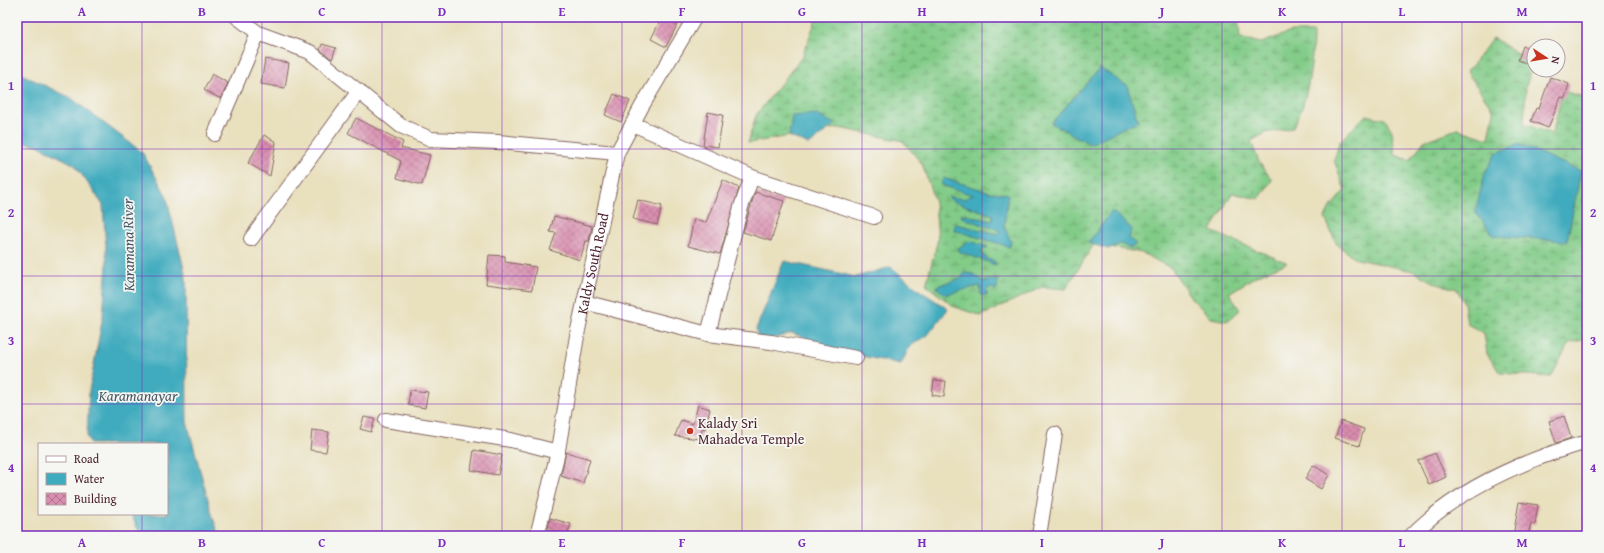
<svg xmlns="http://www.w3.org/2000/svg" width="1604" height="553" font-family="'Gentium Book Plus',serif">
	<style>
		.wetland { fill: url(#wetland-marsh); stroke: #66765a }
		.water { fill: #3fabbe; stroke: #446574 }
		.building { fill: url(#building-cross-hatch) }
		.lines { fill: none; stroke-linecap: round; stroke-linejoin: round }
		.minor-casing { stroke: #82635e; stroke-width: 16 }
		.minor { stroke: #fff; stroke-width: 14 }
		.grid { fill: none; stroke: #7b2cbf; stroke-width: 1; stroke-opacity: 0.55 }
		.poi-dot { fill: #c8321e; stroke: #f6f6f2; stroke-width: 1.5 }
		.labels { text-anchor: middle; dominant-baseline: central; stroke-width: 3.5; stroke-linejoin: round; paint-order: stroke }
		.street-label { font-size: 14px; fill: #4a1f2b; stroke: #f6f6f2 }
		.poi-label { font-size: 14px; fill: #4a1f2b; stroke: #f6f6f2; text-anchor: start }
		.water-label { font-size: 15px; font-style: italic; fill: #465766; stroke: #f6f6f2 }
		.neatline { fill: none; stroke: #7b2cbf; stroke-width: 1.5 }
		.grid-label { font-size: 13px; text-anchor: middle; font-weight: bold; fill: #7b2cbf }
	</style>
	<defs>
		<pattern id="wetland-marsh" width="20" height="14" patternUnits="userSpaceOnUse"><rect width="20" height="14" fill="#82cc88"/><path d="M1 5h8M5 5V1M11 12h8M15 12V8" fill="none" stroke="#6ca56f"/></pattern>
		<pattern id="building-cross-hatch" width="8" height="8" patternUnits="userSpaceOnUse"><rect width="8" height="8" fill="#d98daf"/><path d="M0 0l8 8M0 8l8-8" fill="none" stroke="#b2738f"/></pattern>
	</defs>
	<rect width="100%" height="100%" fill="#f6f6f2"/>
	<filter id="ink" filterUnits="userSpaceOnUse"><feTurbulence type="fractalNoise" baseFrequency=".025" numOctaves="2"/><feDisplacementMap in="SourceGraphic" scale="8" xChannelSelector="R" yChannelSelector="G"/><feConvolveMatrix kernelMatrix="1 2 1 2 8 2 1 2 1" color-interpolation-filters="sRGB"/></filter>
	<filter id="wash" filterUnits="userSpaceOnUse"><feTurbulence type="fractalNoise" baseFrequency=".012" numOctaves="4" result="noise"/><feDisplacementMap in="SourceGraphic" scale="16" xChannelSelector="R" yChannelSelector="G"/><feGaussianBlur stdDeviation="0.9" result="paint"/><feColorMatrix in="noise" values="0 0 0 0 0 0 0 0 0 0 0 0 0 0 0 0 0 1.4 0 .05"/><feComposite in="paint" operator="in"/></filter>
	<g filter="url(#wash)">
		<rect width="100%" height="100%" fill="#e9e0be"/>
		<!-- wetland -->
		<g class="wetland">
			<path d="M 817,17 L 1238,17 L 1240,38 L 1261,43 L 1291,32 L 1313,32 C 1313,59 1308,106 1292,128 L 1266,133 L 1251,141 L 1259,162 L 1272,180 L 1259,199 L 1232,193 L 1211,231 L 1287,263 L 1256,276 L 1229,293 L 1240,310 L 1227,321 L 1211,318 L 1192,299 L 1171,268 L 1142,253 L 1094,244 L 1066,289 L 1042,287 L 981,316 L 955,307 L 926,285 L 938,239 L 935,202 L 922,164 L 903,141 L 839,128 L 748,143 L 756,115 L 802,57 Z"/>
			<path d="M 1493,38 L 1533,63 L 1526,86 L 1524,124 L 1552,134 L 1563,91 L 1587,98 L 1587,339 L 1569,343 L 1551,377 L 1500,373 L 1487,354 L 1484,333 L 1467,324 L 1464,303 L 1457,289 L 1437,284 L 1413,271 L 1357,259 L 1337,245 L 1325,218 L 1329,209 L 1345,190 L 1334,160 L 1340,141 L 1366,115 L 1385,119 L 1392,131 L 1395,155 L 1410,160 L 1424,141 L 1457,129 L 1489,139 L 1494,111 L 1467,72 Z"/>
		</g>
		<!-- water -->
		<g class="water">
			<path d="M 1100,68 L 1127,86 L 1138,121 L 1090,144 L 1051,123 Z"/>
			<path d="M 17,72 L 71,98 L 142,152 L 166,195 L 186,277 L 187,422 L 213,518 L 220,536 L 141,536 L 131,514 L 167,514 L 167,444 L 91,444 L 87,437 L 89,391 L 103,316 L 107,264 L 103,205 L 75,165 L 37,145 L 17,141 Z"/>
			<path d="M 815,114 L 835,124 L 809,145 L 789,136 L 792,116 Z"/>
			<path d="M 1519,144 L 1581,171 L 1567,241 L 1494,236 L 1475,212 L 1485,173 L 1496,153 Z"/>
			<path d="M 943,178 L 990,192 L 1008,194 L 1004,227 L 1011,241 L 1010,247 L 954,230 L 955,224 L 998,234 L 999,230 L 962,218 L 961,214 L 992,221 L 993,215 L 952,201 L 948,197 L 965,199 L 969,196 L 973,195 L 941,185 Z"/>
			<path d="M 1112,211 L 1132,229 L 1129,238 L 1136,244 L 1130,248 L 1120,244 L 1108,249 L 1088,243 Z"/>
			<path d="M 970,241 L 988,247 L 981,250 L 984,257 L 995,262 L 996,265 L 960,252 L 958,248 Z"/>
			<path d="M 784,261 L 856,277 L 891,267 L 919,290 L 948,309 L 927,336 L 910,346 L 901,364 L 842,352 L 792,333 L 759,343 L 756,329 Z"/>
			<path d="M 964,273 L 973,274 L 983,281 L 998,280 L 997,289 L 993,289 L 991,287 L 986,291 L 988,295 L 981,295 L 980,286 L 950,293 L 947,295 L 938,289 L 937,286 L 962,278 Z"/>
		</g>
		<g id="blocks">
			<!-- building -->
			<g class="building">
				<path d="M 662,17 L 681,17 L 666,47 L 651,39 Z"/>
				<path d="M 322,44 L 336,48 L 332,59 L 320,50 Z"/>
				<path d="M 1523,46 L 1534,50 L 1534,66 L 1518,60 Z"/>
				<path d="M 265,59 L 289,63 L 285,88 L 261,84 Z"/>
				<path d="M 212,74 L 228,83 L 221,99 L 204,90 Z"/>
				<path d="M 1550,77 L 1569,84 L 1565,98 L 1561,97 L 1548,128 L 1531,121 L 1536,108 L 1539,109 Z"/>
				<path d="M 614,94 L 630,101 L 621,122 L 605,115 Z"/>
				<path d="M 708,112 L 723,115 L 718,147 L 703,145 Z"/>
				<path d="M 356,118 L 403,142 L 401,148 L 430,155 L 422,185 L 397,178 L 401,161 L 348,133 Z"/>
				<path d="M 264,135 L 276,142 L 270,176 L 248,163 Z"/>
				<path d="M 723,180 L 739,188 L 720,254 L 688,246 L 694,219 L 706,222 Z"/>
				<path d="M 755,192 L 784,201 L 771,241 L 743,232 Z"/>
				<path d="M 638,200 L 662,206 L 657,225 L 633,219 Z"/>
				<path d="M 554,216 L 592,226 L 589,241 L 586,241 L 580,260 L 550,250 L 556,233 L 550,232 Z"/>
				<path d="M 489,255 L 505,256 L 505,262 L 536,267 L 532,290 L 486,284 Z"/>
				<path d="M 934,380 L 946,381 L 944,397 L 932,395 Z"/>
				<path d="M 410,390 L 428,392 L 425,408 L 408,405 Z"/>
				<path d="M 698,405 L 710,409 L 705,429 L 702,428 L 701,439 L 675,436 L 681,420 L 693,424 Z"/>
				<path d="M 1564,416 L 1571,438 L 1556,443 L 1549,421 Z"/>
				<path d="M 364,417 L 375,419 L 371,432 L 360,429 Z"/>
				<path d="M 1341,421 L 1364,429 L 1359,446 L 1335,438 Z"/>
				<path d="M 312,430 L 329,432 L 326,452 L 310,450 Z"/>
				<path d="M 474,450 L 502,455 L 498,475 L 471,470 Z"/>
				<path d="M 566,452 L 590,459 L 583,483 L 561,476 Z"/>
				<path d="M 1435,453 L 1446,477 L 1429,485 L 1418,461 Z"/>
				<path d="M 1313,465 L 1329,475 L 1321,489 L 1305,479 Z"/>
				<path d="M 1519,502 L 1538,505 L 1535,524 L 1531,523 L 1528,536 L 1513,536 Z"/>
				<path d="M 550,518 L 571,524 L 567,535 L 548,529 Z"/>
			</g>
		</g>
	</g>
	<g filter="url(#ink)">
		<use href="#blocks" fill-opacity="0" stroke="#82635e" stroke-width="1"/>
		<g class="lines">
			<defs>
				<g id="minor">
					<path d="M 237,17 L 258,33 L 310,52 L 401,126 L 431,139 L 498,142 L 617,153"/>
					<path d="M 633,124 L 752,177 L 874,217"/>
					<path d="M 215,134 L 258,33"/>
					<path d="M 251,239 L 359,91"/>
					<path d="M 584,302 L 708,334 L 771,342 L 856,358"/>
					<path d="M 708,334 L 741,207 L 752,177"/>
					<path d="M 386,420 L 511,440 L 558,452"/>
					<path id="s1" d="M 540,536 L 539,528 L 557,456 L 578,330 L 617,153 L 642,106 L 695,17"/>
					<path d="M 1039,536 L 1055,434"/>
					<path d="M 1411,536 C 1449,497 1503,470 1555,452 C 1565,449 1576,444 1587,443"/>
				</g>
			</defs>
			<!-- minor casing -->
			<use href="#minor" class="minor-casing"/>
			<!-- minor -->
			<use href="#minor" class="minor"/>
		</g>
	</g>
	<!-- grid -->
	<path class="grid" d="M 142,17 L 142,444M 262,17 L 262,536M 382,17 L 382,536M 502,17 L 502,536M 622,17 L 622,536M 742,17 L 742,536M 862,17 L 862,536M 982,17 L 982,536M 1102,17 L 1102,536M 1222,17 L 1222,536M 1342,17 L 1342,536M 1462,17 L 1462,536M 17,149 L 1587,149M 17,276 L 1587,276M 17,404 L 1587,404M 142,514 L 142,536"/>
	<!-- markers -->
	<circle class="poi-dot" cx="690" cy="431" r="4"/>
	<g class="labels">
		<!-- street labels -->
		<g class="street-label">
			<text stroke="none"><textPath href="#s1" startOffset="278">Kaldy South Road</textPath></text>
		</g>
		<!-- poi labels -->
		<g class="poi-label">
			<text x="698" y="423">Kalady Sri<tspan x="698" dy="16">Mahadeva Temple</tspan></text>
		</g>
		<!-- water labels -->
		<g class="water-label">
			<text transform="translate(128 245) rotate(-91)">Karamana River</text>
			<text x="138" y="395">Karamanayar</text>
		</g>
	</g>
	<!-- margin -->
	<rect width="1604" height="553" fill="none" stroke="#f6f6f2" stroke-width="44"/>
	<!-- legend -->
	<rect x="38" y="443" width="130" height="72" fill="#f6f6f2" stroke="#b1a0a2"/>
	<rect x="46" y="456" width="20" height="6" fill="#ffffff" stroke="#b1a0a2"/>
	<text x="74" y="463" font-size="12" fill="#4a1f2b">Road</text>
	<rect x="46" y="473" width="20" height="12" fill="#3fabbe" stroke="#b1a0a2"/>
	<text x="74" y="483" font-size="12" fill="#4a1f2b">Water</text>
	<rect x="46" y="493" width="20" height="12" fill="url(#building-cross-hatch)" stroke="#b1a0a2"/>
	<text x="74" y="503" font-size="12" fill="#4a1f2b">Building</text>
	<!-- north arrow -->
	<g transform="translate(1546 58) rotate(102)"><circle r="19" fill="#f6f6f2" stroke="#b1a0a2"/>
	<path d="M0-3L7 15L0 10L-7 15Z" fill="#c8321e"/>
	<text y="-6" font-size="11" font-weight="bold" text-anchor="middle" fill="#4a1f2b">N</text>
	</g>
	<rect x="22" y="22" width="1560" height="509" class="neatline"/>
	<g class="grid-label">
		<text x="82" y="16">A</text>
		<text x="202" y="16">B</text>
		<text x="322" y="16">C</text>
		<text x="442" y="16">D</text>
		<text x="562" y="16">E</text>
		<text x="682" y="16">F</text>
		<text x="802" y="16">G</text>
		<text x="922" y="16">H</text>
		<text x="1042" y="16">I</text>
		<text x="1162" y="16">J</text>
		<text x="1282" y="16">K</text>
		<text x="1402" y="16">L</text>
		<text x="1522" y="16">M</text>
		<text x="11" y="90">1</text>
		<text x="1593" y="90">1</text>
		<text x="11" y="217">2</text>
		<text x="1593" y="217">2</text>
		<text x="11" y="345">3</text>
		<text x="1593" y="345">3</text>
		<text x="11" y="472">4</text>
		<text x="1593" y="472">4</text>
		<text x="82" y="547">A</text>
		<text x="202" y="547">B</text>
		<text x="322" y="547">C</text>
		<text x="442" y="547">D</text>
		<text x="562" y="547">E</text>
		<text x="682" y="547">F</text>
		<text x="802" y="547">G</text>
		<text x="922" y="547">H</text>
		<text x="1042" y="547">I</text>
		<text x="1162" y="547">J</text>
		<text x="1282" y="547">K</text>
		<text x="1402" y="547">L</text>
		<text x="1522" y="547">M</text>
	</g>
</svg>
